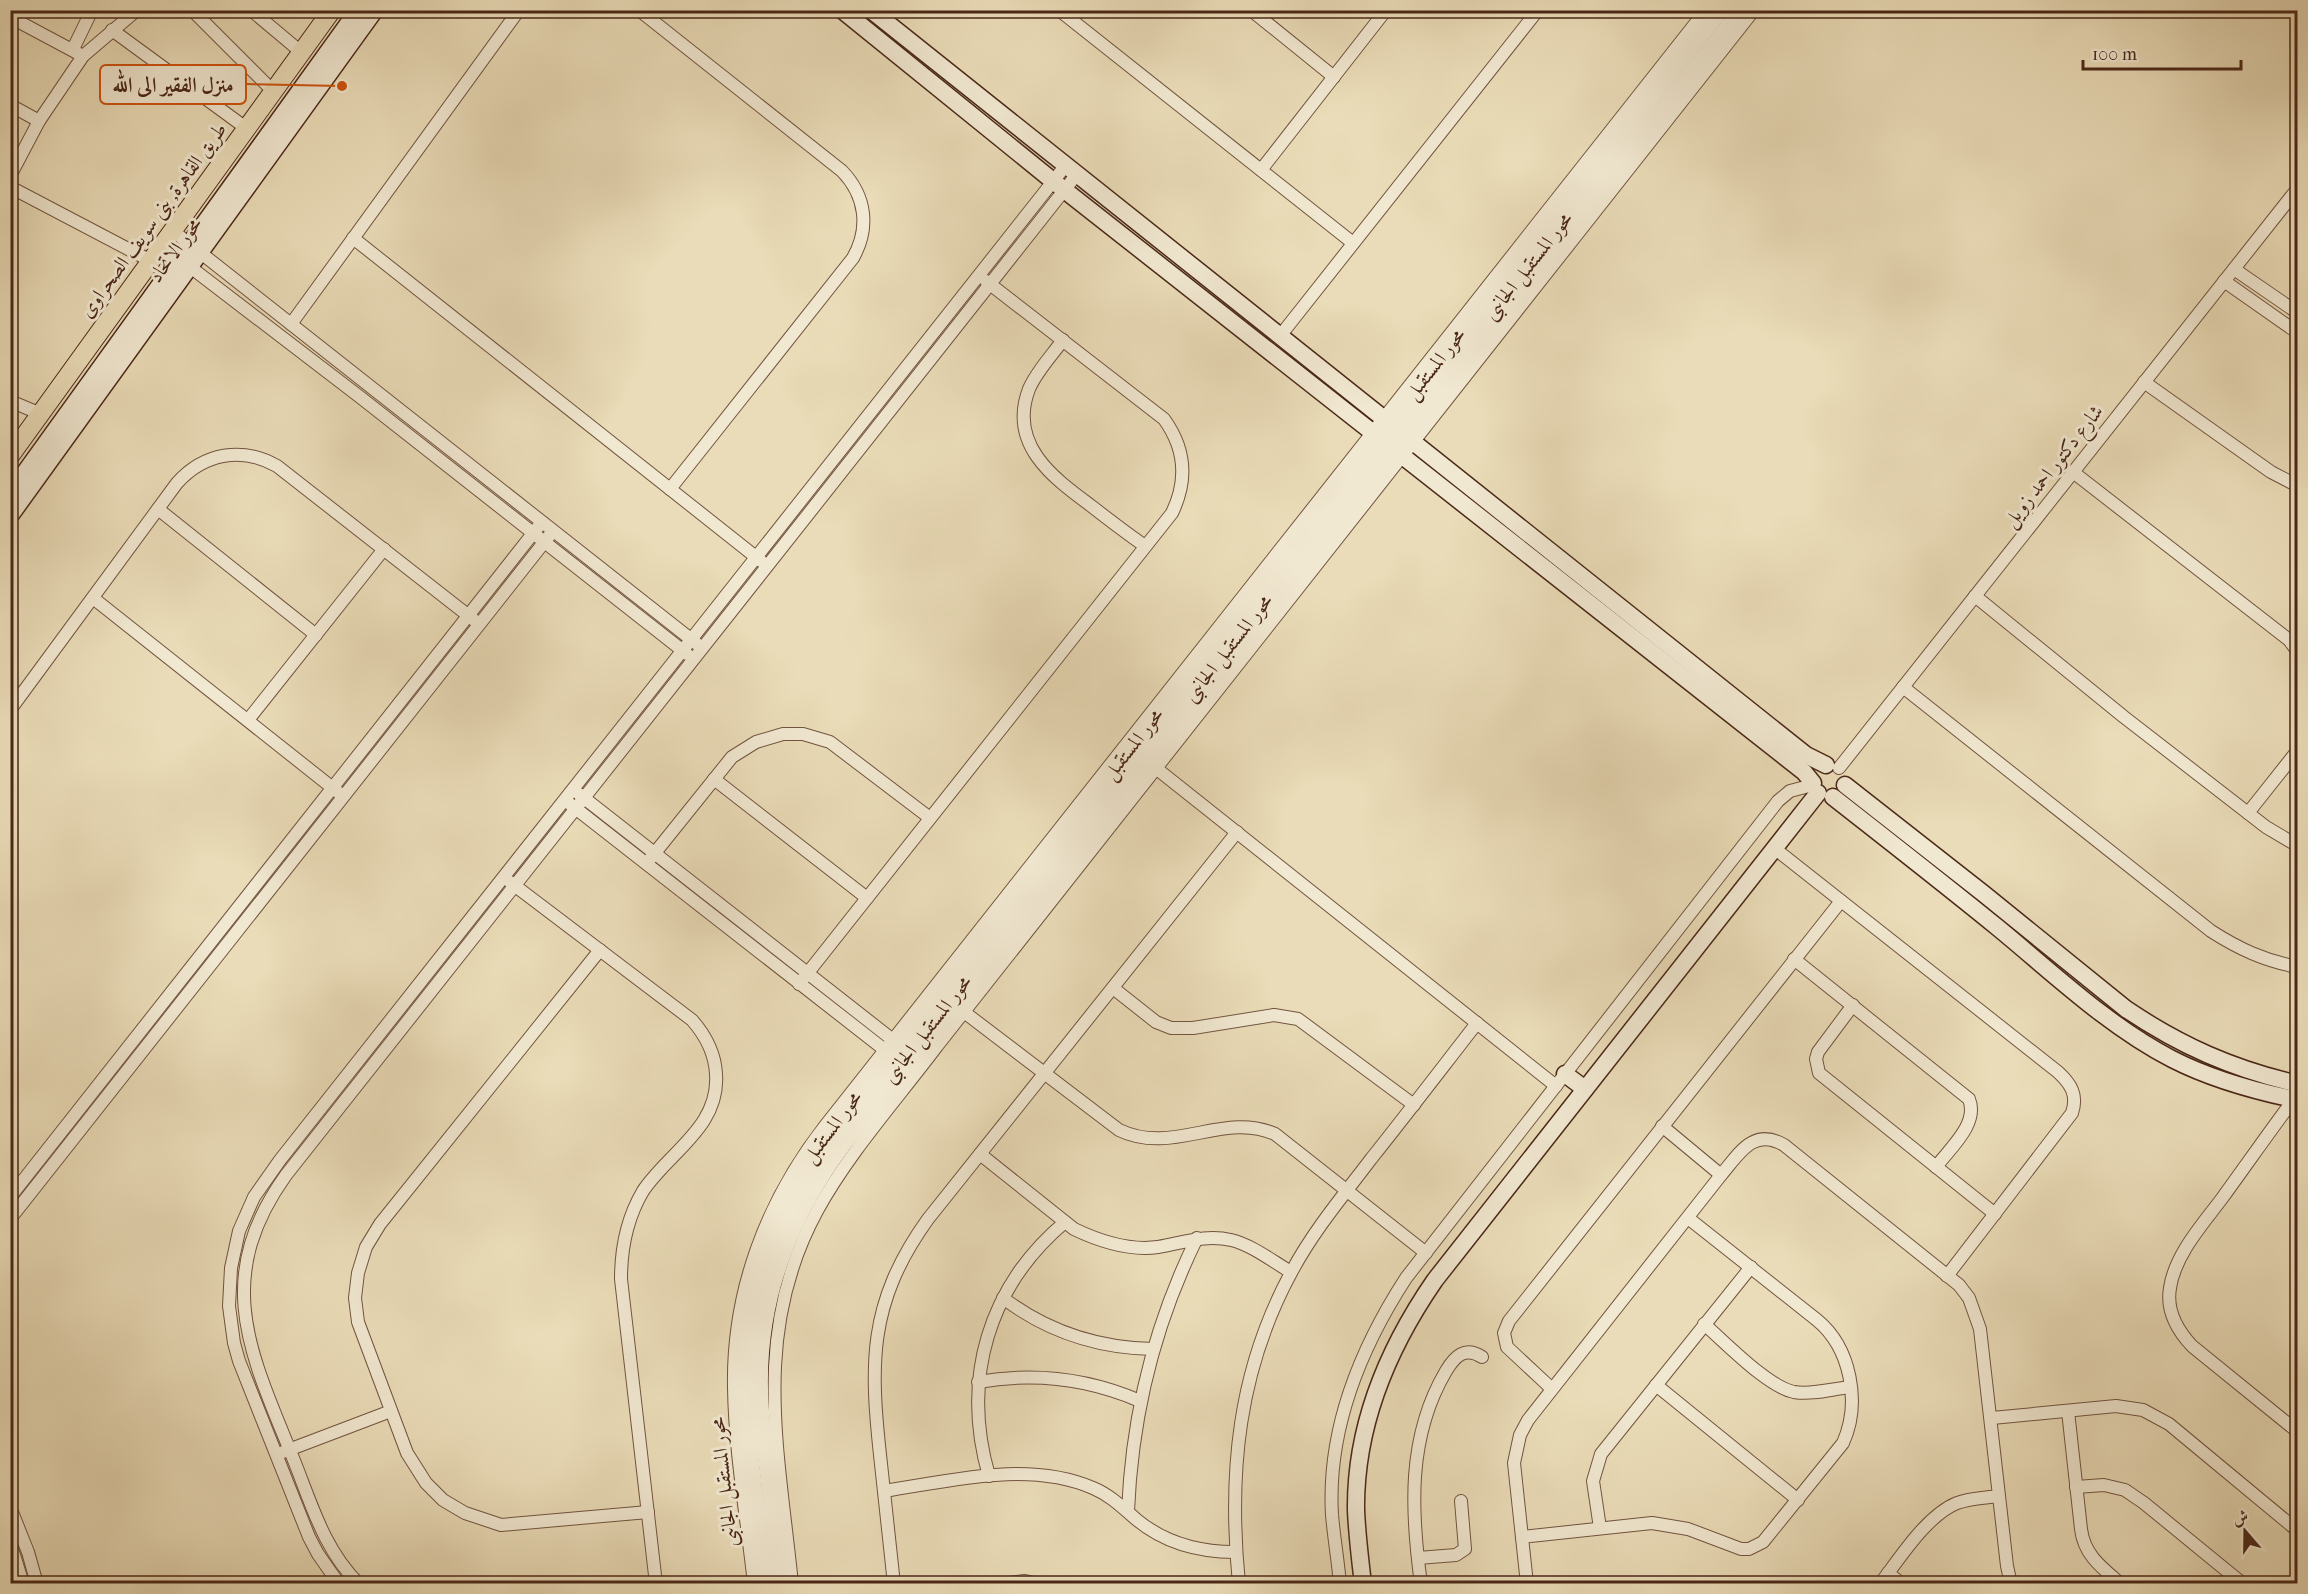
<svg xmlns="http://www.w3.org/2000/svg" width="2308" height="1594" font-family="'IM FELL French Canon',Amiri,serif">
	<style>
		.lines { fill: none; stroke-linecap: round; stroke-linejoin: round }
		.street-casing { stroke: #72543f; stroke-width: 14 }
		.secondary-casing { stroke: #4a2717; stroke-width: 19 }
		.primary-casing { stroke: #4a2717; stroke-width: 20 }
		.street { stroke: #f1e8d1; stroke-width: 12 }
		.secondary { stroke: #f1e8d1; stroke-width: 16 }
		.primary { stroke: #eadcb8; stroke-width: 18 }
		.labels { text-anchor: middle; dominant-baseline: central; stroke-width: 6; stroke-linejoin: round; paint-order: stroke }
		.street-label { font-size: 20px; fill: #4a2717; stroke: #f1e8d1 }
		.leader { fill: none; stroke: #d0520e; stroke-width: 2 }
		.callout-dot { fill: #d0520e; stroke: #f1e8d1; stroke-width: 2 }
		.callout { fill: #f1e8d1; stroke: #d0520e; stroke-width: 2 }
		.callout-label { font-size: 21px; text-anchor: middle; font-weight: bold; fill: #4a2717 }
	</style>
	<rect width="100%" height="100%" fill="#eadcb8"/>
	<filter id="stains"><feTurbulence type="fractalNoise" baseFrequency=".00333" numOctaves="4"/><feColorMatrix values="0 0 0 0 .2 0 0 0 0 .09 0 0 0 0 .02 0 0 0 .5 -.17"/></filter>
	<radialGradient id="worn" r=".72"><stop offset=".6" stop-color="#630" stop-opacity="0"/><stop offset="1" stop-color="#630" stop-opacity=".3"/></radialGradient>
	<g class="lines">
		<defs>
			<g id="street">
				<path d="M 192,10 L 273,91"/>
				<path d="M 251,10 L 301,52"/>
				<path d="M 639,10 L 842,171 C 866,196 870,228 853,258 L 670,489"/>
				<path d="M 1059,10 L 1353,243"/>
				<path d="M 1251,10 L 1334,77"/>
				<path d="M 10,17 L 83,56"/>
				<path d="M 112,30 L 246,128"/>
				<path d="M 73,49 L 92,10"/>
				<path d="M 10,105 L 39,121"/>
				<path d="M 1261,170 L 1386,10"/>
				<path d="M 10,176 L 39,121 L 83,56 L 137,10"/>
				<path d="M 10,187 L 151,261"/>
				<path d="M 173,231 L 697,644"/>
				<path d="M 353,238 L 761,561"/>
				<path d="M 161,248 L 189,266 L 360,397 L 687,654"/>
				<path d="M 2234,269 L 2298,313"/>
				<path d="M 2224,281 L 2298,333"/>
				<path d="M 291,324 L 519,10"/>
				<path d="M 1280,336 L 1538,10"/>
				<path d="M 1063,340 C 1052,355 1036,372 1029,389 C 1008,444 1052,477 1090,505 C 1108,519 1126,533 1145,546"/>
				<path d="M 2144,382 L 2271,472 L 2298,486"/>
				<path d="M 10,401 L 41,414"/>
				<path d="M 2073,472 L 2289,640 L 2298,652"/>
				<path d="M 158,509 L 316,635"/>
				<path d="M 1975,596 L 2124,717 L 2266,827 L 2298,846"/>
				<path d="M 93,598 L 339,793"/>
				<path d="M 1903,687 L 2211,931 C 2239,949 2265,961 2298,967"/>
				<path d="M 10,710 L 177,483 C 204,453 242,446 277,466 L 474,620"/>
				<path d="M 248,720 L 384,549"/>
				<path d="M 1839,768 L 2298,188"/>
				<path d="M 1157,769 L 1556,1086"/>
				<path d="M 714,779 L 867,898"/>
				<path d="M 579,794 L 898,1044"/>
				<path d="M 570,804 L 890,1054"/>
				<path d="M 2248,813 L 2298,750"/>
				<path d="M 1774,848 L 2058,1072 C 2071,1084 2078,1095 2072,1113 L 1947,1276"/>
				<path d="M 650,859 L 732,757 L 756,742 L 783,734 L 803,734 L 830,742 L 930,818"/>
				<path d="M 510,882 L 692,1020 C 706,1036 715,1053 716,1074 C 720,1127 669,1152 643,1191 C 627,1218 621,1248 621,1279 L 656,1584"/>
				<path d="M 600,950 L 380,1224 L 366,1247 L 358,1273 L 355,1298 L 358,1322 L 407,1453 L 426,1483 L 443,1500 L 465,1513 L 501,1525 L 648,1512"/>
				<path d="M 1794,959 L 1969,1099 C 1979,1124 1950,1148 1936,1167"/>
				<path d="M 799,984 L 1172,513 C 1188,480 1185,448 1164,419 L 986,281"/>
				<path d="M 1113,988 L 1156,1022 L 1171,1028 L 1193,1028 L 1274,1015 L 1298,1019 L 1414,1105"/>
				<path d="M 1853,1005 L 1818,1052 L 1816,1059 L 1819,1073 L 1995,1214"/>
				<path d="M 964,1012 L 1119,1130 C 1173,1156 1223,1111 1275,1134 L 1426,1253"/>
				<path d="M 2294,1099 C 2270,1131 2247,1164 2223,1197 C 2203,1224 2175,1254 2170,1288 C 2166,1311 2177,1330 2192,1346 L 2298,1432"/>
				<path d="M 1662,1126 L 1721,1175"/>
				<path d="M 980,1154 L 1074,1229 C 1099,1241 1129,1251 1158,1247 C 1183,1243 1205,1234 1231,1240 C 1252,1245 1272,1261 1291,1272"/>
				<path d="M 10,1197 L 542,522"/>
				<path d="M 10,1219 L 553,531"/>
				<path d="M 1003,1298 C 1048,1332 1097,1348 1153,1349"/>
				<path d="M 1704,1324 C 1726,1343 1768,1387 1794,1392 C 1812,1395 1832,1389 1850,1387"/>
				<path d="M 978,1382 C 1035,1372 1087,1378 1140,1401"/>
				<path d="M 1656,1385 L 1798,1500"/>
				<path d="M 1551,1388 L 1507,1347 L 1504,1333 L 1509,1321 L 1841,901"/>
				<path d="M 2068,1411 L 2081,1529 C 2084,1555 2102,1568 2121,1584"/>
				<path d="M 1992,1418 L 2116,1406 L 2143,1410 L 2169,1424 L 2298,1531"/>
				<path d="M 283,1452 L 391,1411"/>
				<path d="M 989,1476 C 961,1379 988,1287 1065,1222"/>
				<path d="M 2076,1487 L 2104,1485 L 2125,1490 L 2144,1503 L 2243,1584"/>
				<path d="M 884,1491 C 951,1481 1028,1460 1093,1488 C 1110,1495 1123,1508 1137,1520 C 1165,1543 1200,1552 1235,1552"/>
				<path d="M 10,1507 L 28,1552 L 37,1584"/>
				<path d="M 1128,1511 C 1132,1415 1154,1325 1197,1238"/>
				<path d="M 1600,1528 L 1593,1481 L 1601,1454 L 1751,1267"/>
				<path d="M 1522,1537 L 1652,1523 L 1688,1529 L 1741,1549 L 1749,1549 L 1763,1542 L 1843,1443 C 1861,1403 1851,1348 1817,1320 L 1688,1218"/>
				<path d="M 10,1542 L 23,1584"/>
				<path d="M 1418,1558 L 1456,1555 L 1465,1549 L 1461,1501"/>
				<path d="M 1888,1573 L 1902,1584"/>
				<path d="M 339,1584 L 318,1554 L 309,1537 L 239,1361 L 234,1343 L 229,1306 L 231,1268 L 239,1231 L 254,1197 L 280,1160 L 1066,165"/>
				<path d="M 359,1584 C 325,1551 312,1506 295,1463 C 252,1356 210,1281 286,1175 L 1077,174"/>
				<path d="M 754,1584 C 747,1519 735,1453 734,1388 C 732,1292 766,1202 825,1126 L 1706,10"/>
				<path d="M 792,1584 C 779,1452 750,1334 817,1211 C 847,1155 898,1098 937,1046 L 1754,10"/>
				<path d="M 894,1584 C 890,1544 885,1504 881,1464 C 870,1365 867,1304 928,1219 L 1237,832"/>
				<path d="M 1002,1584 L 1025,1581 L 1038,1584"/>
				<path d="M 1239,1584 C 1228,1473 1238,1370 1292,1271 C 1314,1230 1343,1196 1371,1159 C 1407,1114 1442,1068 1477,1023"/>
				<path d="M 1340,1584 C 1338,1561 1334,1538 1332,1515 C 1327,1429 1360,1349 1406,1278 L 1778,801 L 1790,791 L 1813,785"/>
				<path d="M 1421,1584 C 1411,1511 1407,1437 1446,1371 C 1455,1356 1465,1346 1482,1357"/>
				<path d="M 1527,1584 L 1514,1463 L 1520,1435 L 1528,1420 L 1721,1175 C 1739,1154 1753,1127 1784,1145 L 1959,1285 L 1969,1298 L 1980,1329 L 2007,1566 L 2011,1584"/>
				<path d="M 1880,1584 C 1900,1558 1927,1515 1957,1503 C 1970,1498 1985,1498 1998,1496"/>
			</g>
			<g id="secondary">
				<path d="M 842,10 L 1053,181 L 1804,772 L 1813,783"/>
				<path d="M 871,10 L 1806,755 L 1826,765"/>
				<path d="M 10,493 L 358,10"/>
				<path d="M 10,516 L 375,10"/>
				<path d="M 1845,785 L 1984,894 L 2126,1009 C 2181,1046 2233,1069 2298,1084"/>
				<path d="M 1833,797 C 1888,840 1943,883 1997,927 C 2053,973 2108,1026 2172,1059 C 2211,1079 2254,1091 2298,1100"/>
				<path d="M 1565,1074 L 1585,1089"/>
				<path d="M 766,1584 C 759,1519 747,1452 746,1388 C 744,1294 778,1207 834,1134 L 1721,10"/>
				<path d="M 781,1584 C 776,1544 772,1505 767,1465 C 764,1440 760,1414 760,1388 C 758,1297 791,1214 845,1142 L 1741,10"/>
				<path d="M 1363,1584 C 1360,1559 1357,1535 1356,1510 C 1355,1426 1388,1348 1435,1280 L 1818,793"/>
			</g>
			<path id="primary" d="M 10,456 L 332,10"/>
		</defs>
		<!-- street casing -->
		<use href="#street" class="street-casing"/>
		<!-- secondary casing -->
		<use href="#secondary" class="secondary-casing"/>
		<!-- primary casing -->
		<use href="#primary" class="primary-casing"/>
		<!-- street -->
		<use href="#street" class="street"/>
		<!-- secondary -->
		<use href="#secondary" class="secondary"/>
		<!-- primary -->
		<use href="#primary" class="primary"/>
	</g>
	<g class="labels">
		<!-- street labels -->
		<g class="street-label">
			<text transform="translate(153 220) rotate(-54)">طريق القاهرة, بنى سويف الصحراوى</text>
			<text transform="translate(175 250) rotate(-54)">محور الاتحاد</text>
			<text transform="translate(1528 266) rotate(-52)">محور المستقبل الجانبى</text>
			<text transform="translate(1435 364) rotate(-52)">محور المستقبل</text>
			<text transform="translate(2053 466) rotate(-52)">شارع دكتور احمد زويل</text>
			<text transform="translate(1228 648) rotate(-52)">محور المستقبل الجانبى</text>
			<text transform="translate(1133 744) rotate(-52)">محور المستقبل</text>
			<text transform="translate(927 1029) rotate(-52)">محور المستقبل الجانبى</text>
			<text transform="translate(832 1127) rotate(-53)">محور المستقبل</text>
			<text transform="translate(724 1482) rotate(-96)">محور المستقبل الجانبى</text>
		</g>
	</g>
	<!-- callouts -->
	<path class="leader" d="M342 86L246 84"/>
	<circle class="callout-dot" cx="342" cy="86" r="6"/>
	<rect class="callout" x="100" y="65" width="146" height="39" rx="6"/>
	<g class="callout-label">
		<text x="173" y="92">منزل الفقير الى الله</text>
	</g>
	<!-- margin -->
	<rect width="2308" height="1594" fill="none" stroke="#eadcb8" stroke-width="36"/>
	<rect x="12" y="12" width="2284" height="1570" fill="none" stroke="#4a2717" stroke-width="3"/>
	<rect x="18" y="18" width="2272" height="1558" fill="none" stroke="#4a2717" stroke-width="1.5"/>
	<!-- north arrow -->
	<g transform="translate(2245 1531) rotate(340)" stroke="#f1e8d1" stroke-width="4.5" paint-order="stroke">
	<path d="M0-4.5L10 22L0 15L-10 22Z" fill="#4a2717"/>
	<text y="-9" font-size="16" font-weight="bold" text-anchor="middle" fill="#4a2717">ش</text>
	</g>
	<!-- scale -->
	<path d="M2083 60v9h158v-9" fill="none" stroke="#4a2717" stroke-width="3"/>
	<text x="2092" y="60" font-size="18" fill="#4a2717" stroke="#f1e8d1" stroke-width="4.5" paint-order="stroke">100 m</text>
	<rect width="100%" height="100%" filter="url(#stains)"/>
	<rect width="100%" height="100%" fill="url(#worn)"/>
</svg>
